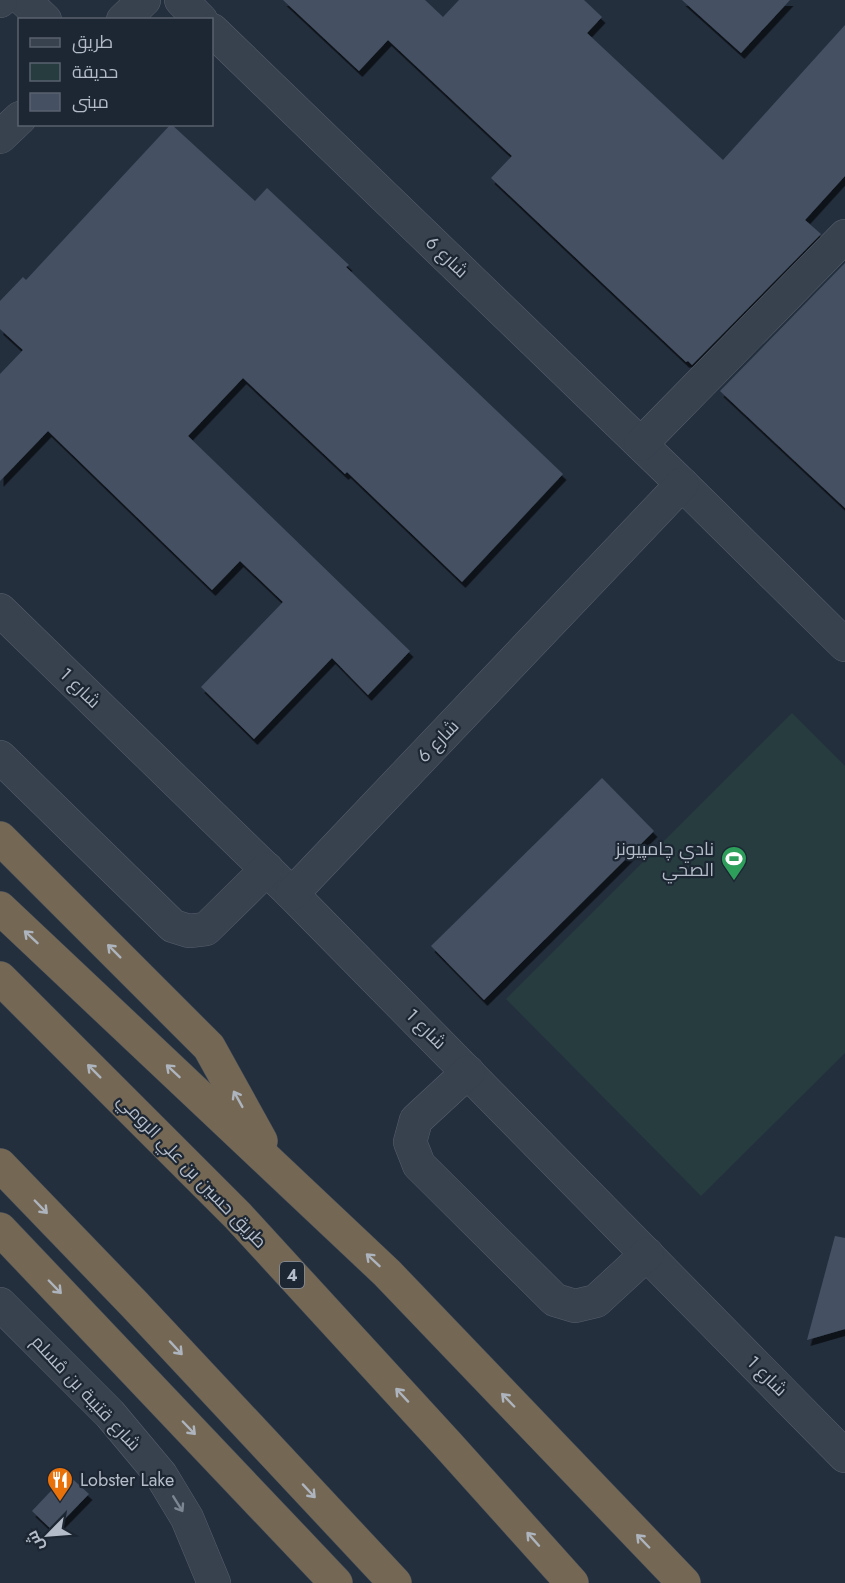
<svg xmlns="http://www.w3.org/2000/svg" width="845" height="1583" font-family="Jost,Cairo,sans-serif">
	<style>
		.green { fill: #263c3f }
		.building { fill: #455162; filter: url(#shadow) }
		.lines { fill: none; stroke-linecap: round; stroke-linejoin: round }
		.minor-casing { stroke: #565f6c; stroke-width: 34 }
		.highway-casing { stroke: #434c59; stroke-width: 34 }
		.minor { stroke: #38414e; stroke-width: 33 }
		.highway { stroke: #746855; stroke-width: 33 }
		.oneway { stroke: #aeb4bd }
		.oneway2 { stroke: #7c8592 }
		.labels { text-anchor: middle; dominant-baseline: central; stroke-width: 4.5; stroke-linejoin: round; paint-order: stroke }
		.shield { fill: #1d2633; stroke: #878f9c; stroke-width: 1.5 }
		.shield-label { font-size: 16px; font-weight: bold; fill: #b4bcc9 }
		.street-label { font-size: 18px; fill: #b4bcc9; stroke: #1d2633 }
		.poi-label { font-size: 18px; fill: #b4bcc9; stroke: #1d2633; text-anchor: end }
	</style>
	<defs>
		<filter id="shadow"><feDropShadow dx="3.5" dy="6" stdDeviation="0" flood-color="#0009"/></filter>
	</defs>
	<rect width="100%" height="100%" fill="#242f3e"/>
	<!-- green -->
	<path class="green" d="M 792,713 L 845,766 L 845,1053 L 701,1196 L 506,999 Z"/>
	<!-- building -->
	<g class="building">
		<path d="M 283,0 L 425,0 L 443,17 L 459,0 L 584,0 L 602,17 L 587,33 L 723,160 L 845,25 L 845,176 L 805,220 L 821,234 L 692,365 L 688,361 L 686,362 L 491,178 L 512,156 L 388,40 L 359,71 Z"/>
		<path d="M 682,0 L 790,0 L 741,53 Z"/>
		<path d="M 171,124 L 255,201 L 267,188 L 349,265 L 346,267 L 563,474 L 462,582 L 347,472 L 345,474 L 243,378 L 188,436 L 410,651 L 368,695 L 332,658 L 254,739 L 201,687 L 283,602 L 240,561 L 212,590 L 48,431 L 0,481 L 0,374 L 23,350 L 0,329 L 0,301 L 23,277 L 26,280 Z"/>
		<path d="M 845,263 L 845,508 L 720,391 Z"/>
		<path d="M 602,778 L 654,831 L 484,1000 L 431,946 Z"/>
		<path d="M 835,1236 L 845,1238 L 845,1329 L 807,1340 Z"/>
		<path d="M 67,1474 L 89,1494 L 53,1531 L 32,1511 Z"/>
	</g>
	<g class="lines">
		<defs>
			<g id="minor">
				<path d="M 24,0 L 45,20"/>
				<path d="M 181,0 L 201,20"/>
				<path d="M 0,1 L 1,0"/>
				<path d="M 123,20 L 144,0"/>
				<path d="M 212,30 L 682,484 L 845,645"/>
				<path d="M 0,137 L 20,118"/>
				<path d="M 641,444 L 845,236"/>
				<path d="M 0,610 L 292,894 L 845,1456"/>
				<path d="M 0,757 L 173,926 L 189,931 L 206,929 L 267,869"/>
				<path d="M 292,894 L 682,484"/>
				<path d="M 468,1072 L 416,1120 L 410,1142 L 419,1165 L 555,1300 L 575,1306 L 596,1301 L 647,1254"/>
				<path d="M 0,1304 L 110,1414 L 161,1475 L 187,1518 L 214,1583"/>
			</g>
			<g id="highway">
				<path d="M 0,838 L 209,1047 L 261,1141"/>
				<path d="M 0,908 L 387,1273 L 684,1583"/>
				<path d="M 0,978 L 238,1216 L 448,1445 L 572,1583"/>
				<path d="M 0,1165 L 135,1305 L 395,1583"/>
				<path d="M 0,1229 L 336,1583"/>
			</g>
		</defs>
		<!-- minor casing -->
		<use href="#minor" class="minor-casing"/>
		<!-- highway casing -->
		<use href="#highway" class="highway-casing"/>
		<!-- minor -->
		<use href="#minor" class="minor"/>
		<!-- highway -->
		<use href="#highway" class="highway"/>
	</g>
	<!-- one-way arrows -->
	<defs><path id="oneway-shaft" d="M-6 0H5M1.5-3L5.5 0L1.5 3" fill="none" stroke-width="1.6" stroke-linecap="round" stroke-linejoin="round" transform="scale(1.5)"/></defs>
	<g class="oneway">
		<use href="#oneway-shaft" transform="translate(31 937) rotate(-137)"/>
		<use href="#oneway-shaft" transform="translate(114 951) rotate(-135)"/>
		<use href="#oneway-shaft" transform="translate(94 1071) rotate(-135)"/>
		<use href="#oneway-shaft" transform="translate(173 1071) rotate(-137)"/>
		<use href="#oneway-shaft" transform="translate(238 1099) rotate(-119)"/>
		<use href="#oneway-shaft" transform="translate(41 1207) rotate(46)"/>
		<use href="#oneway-shaft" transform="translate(373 1260) rotate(-137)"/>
		<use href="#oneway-shaft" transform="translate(55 1287) rotate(46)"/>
		<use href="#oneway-shaft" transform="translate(176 1348) rotate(47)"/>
		<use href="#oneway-shaft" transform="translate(402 1395) rotate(-133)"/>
		<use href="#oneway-shaft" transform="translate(508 1400) rotate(-134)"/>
		<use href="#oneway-shaft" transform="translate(189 1428) rotate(46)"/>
		<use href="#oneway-shaft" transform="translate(309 1491) rotate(47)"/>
		<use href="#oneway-shaft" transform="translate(533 1539) rotate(-132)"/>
		<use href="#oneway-shaft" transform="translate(643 1541) rotate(-134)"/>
	</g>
	<use class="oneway2" href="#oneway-shaft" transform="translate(178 1504) rotate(58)"/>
	<!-- icons -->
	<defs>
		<symbol id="stadium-pin" viewBox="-11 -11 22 30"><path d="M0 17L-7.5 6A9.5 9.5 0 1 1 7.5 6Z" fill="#2e9e5b" stroke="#1d2633"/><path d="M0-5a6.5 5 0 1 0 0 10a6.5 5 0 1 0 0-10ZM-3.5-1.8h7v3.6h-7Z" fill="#fff"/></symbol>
		<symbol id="restaurant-pin" viewBox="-11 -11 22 30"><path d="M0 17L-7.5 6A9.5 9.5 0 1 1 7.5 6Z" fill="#e8710a" stroke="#1d2633"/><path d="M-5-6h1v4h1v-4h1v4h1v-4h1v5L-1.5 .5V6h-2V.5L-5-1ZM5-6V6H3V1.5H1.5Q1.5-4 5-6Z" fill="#fff"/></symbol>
	</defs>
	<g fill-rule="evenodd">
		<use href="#stadium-pin" x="719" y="844" width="30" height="40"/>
		<use href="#restaurant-pin" x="45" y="1465" width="30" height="40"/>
	</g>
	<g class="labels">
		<!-- shield labels -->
		<rect class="shield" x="280" y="1262" width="24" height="26" rx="4.5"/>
		<g class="shield-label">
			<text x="292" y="1275">4</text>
		</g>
		<!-- street labels -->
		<g class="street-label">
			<text transform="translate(447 257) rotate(44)">شارع 6</text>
			<text transform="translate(80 688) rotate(44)">شارع 1</text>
			<text transform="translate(438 741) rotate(-46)">شارع 6</text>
			<text transform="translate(426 1029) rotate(45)">شارع 1</text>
			<text transform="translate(192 1171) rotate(46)">طريق حسين بن علي الرومي</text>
			<text transform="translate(767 1376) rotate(45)">شارع 1</text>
			<text transform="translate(86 1393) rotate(47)">شارع قتيبة بن مُسلم</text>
		</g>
		<!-- poi labels -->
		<g class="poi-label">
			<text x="714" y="849">نادي چامپيونز<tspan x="714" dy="21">الصحي</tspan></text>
			<text x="80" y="1480" text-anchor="start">Lobster Lake</text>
		</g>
	</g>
	<!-- legend -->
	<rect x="18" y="18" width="195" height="108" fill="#1d2633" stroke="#59626f" stroke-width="1.5"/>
	<rect x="30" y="38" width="30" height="9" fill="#38414e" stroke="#59626f" stroke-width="1.5"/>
	<text x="72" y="48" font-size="18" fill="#b4bcc9">طريق</text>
	<rect x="30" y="63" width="30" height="18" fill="#263c3f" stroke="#59626f" stroke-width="1.5"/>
	<text x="72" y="78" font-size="18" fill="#b4bcc9">حديقة</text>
	<rect x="30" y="93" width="30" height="18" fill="#455162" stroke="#59626f" stroke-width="1.5"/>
	<text x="72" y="108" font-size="18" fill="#b4bcc9">مبنى</text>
	<!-- north arrow -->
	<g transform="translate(48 1535) rotate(245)" stroke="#1d2633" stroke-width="4.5" paint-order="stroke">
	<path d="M0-4.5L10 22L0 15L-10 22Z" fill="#b4bcc9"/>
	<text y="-9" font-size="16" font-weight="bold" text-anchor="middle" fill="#b4bcc9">ش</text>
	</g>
</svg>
